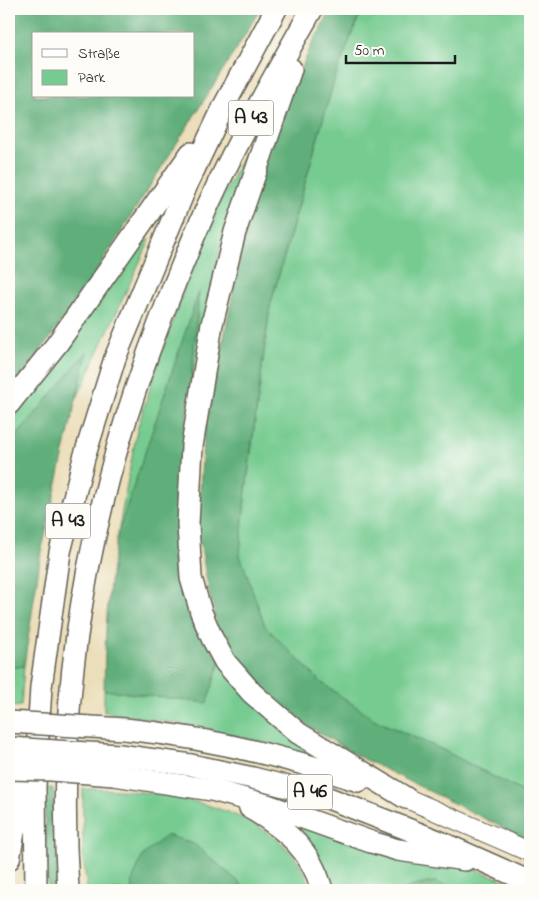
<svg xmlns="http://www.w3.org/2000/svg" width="539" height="899" font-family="'Indie Flower',sans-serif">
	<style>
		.green { fill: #76cb90; stroke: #497456 }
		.forest { fill: #60af7a; stroke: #3e664b; fill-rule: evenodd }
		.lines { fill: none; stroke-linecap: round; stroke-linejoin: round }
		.primary-casing { stroke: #646053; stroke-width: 21 }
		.highway-casing { stroke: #646053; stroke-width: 24 }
		.primary { stroke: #fff; stroke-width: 19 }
		.highway { stroke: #fff; stroke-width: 21 }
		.highway-bridge-casing { stroke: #646053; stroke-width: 24; stroke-linecap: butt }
		.highway-bridge { stroke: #fff; stroke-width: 21 }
		.labels { text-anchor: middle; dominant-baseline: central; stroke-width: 4.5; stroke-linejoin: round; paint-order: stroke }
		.shield { fill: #fdfcf7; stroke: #605f5e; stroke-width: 1 }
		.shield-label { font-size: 20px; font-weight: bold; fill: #1c1c1c }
	</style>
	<rect width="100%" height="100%" fill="#fdfcf7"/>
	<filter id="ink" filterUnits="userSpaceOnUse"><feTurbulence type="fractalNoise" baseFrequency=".02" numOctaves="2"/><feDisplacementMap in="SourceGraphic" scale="10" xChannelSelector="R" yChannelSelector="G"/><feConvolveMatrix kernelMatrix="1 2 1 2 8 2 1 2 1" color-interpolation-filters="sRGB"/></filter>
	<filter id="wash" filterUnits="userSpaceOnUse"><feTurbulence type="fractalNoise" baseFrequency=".0096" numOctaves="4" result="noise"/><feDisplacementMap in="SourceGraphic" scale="20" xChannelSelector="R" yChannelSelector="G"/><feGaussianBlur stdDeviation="1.12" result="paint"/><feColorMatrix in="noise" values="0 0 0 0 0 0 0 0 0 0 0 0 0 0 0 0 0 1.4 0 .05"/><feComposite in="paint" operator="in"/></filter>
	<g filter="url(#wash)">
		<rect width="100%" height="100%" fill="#ebdeba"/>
		<!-- green -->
		<g class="green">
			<path d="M 362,9 L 530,9 L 530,796 L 443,750 L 377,721 L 322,683 L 265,626 L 238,553 L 270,307 L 335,77 Z"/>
			<path d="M 268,107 L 224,230 L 191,384 L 199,294 L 118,533 L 137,430 L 153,378 L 177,309 L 207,227 Z"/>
			<path d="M 139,239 L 150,240 L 77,398 L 87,353 L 9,445 L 9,415 L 71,335 Z"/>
			<path d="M 220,661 L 327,760 L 289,749 L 200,727 L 104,712 L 104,690 L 207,703 Z"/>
			<path d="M 24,666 L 21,706 L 9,707 L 9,668 Z"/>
			<path d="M 83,789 C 155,788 290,807 311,890 L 245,890 L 239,882 L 133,881 L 133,890 L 87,890 L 83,856 Z"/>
			<path d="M 288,821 L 474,869 L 518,885 L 515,890 L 458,890 L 435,882 L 413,886 L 401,890 L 330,890 Z"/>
		</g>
		<!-- forest -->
		<g class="forest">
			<path d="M 9,9 L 260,9 L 245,35 L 85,289 L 9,395 ZM 34,34 L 194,34 L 194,96 L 34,96 Z"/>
			<path d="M 332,9 L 362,9 L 335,77 L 270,306 L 246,488 L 240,555 L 265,626 L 322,683 L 377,721 L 443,750 L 530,796 L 530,841 L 360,757 L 303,723 L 262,686 L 232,649 L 217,625 L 208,588 L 198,528 L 203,441 L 248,219 L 279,119 L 313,42 Z"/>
			<path d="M 199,291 L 191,384 L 176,509 L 183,593 L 220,661 L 207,703 L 104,690 C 105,637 107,585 118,533 Z"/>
			<path d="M 87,352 L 41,553 L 24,666 L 9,668 L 9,445 Z"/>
			<path d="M 44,788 L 53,788 L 59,890 L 48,890 Z"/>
			<path d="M 167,835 L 194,844 L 239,882 L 245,890 L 133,890 L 132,881 L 143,855 Z"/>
			<path d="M 435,882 L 458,890 L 401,890 L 413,886 Z"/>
		</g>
	</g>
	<g filter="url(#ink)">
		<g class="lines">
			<defs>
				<path id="primary" d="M 406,798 L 530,852"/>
				<g id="highway">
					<path d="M 291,69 L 235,232 L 212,324 L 192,446 L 188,524 L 191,578 L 201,612 L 212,638 L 225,662 L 252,693 L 298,733 L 406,798"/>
					<path d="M 9,404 L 57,344 L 191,153"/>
					<path d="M 125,729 C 205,737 283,756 359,781"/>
					<path d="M 119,755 L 191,765 L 253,778 L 323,796 L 438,841 L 530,882"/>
					<path d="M 114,775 L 212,790 L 267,805 L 371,842 L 398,850 L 465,860"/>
					<path d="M 250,808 C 285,829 311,849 322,890"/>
					<path d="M 9,859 L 25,773"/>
					<path d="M 36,890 L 35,786 L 41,687 L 60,552 L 84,458 L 115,358 L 188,182 L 225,104 L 276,9"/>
					<path d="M 68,890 C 60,762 71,630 102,506 C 124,412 158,321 196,232 C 229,155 271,82 312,9"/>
				</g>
			</defs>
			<!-- primary casing -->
			<use href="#primary" class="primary-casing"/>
			<!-- highway casing -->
			<use href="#highway" class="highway-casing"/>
			<!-- primary -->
			<use href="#primary" class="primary"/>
			<!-- highway -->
			<use href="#highway" class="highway"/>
			<defs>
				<g id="highway-bridge">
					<path d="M 9,722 L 125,729"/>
					<path d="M 9,748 L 119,755"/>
					<path d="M 9,769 L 51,770 L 114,775"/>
				</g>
			</defs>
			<!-- highway-bridge casing -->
			<use href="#highway-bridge" class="highway-bridge-casing"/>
			<!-- highway-bridge -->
			<use href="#highway-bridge" class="highway-bridge"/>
		</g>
	</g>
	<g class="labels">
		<!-- shield labels -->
		<g class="shield">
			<rect x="228.5" y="100.5" width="45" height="35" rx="4"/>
			<rect x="45.5" y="503.5" width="45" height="35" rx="4"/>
			<rect x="287.5" y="774.5" width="45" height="35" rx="4"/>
		</g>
		<g class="shield-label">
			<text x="251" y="118">A 43</text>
			<text x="68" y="521">A 43</text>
			<text x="310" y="792">A 46</text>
		</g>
	</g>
	<!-- margin -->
	<rect width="539" height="899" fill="none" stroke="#fdfcf7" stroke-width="30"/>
	<!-- legend -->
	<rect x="32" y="32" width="162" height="65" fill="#fdfcf7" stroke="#a3a29f"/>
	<rect x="42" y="49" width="25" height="8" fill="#ffffff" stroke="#a3a29f"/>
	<text x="78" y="58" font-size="15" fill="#1c1c1c">Straße</text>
	<rect x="42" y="70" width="25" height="15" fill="#76cb90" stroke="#a3a29f"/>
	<text x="78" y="82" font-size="15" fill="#1c1c1c">Park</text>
	<!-- scale -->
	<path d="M346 55v8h109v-8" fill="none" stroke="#1c1c1c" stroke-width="2.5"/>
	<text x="354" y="55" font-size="15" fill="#1c1c1c" stroke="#fdfcf7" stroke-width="4" paint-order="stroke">50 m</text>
</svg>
